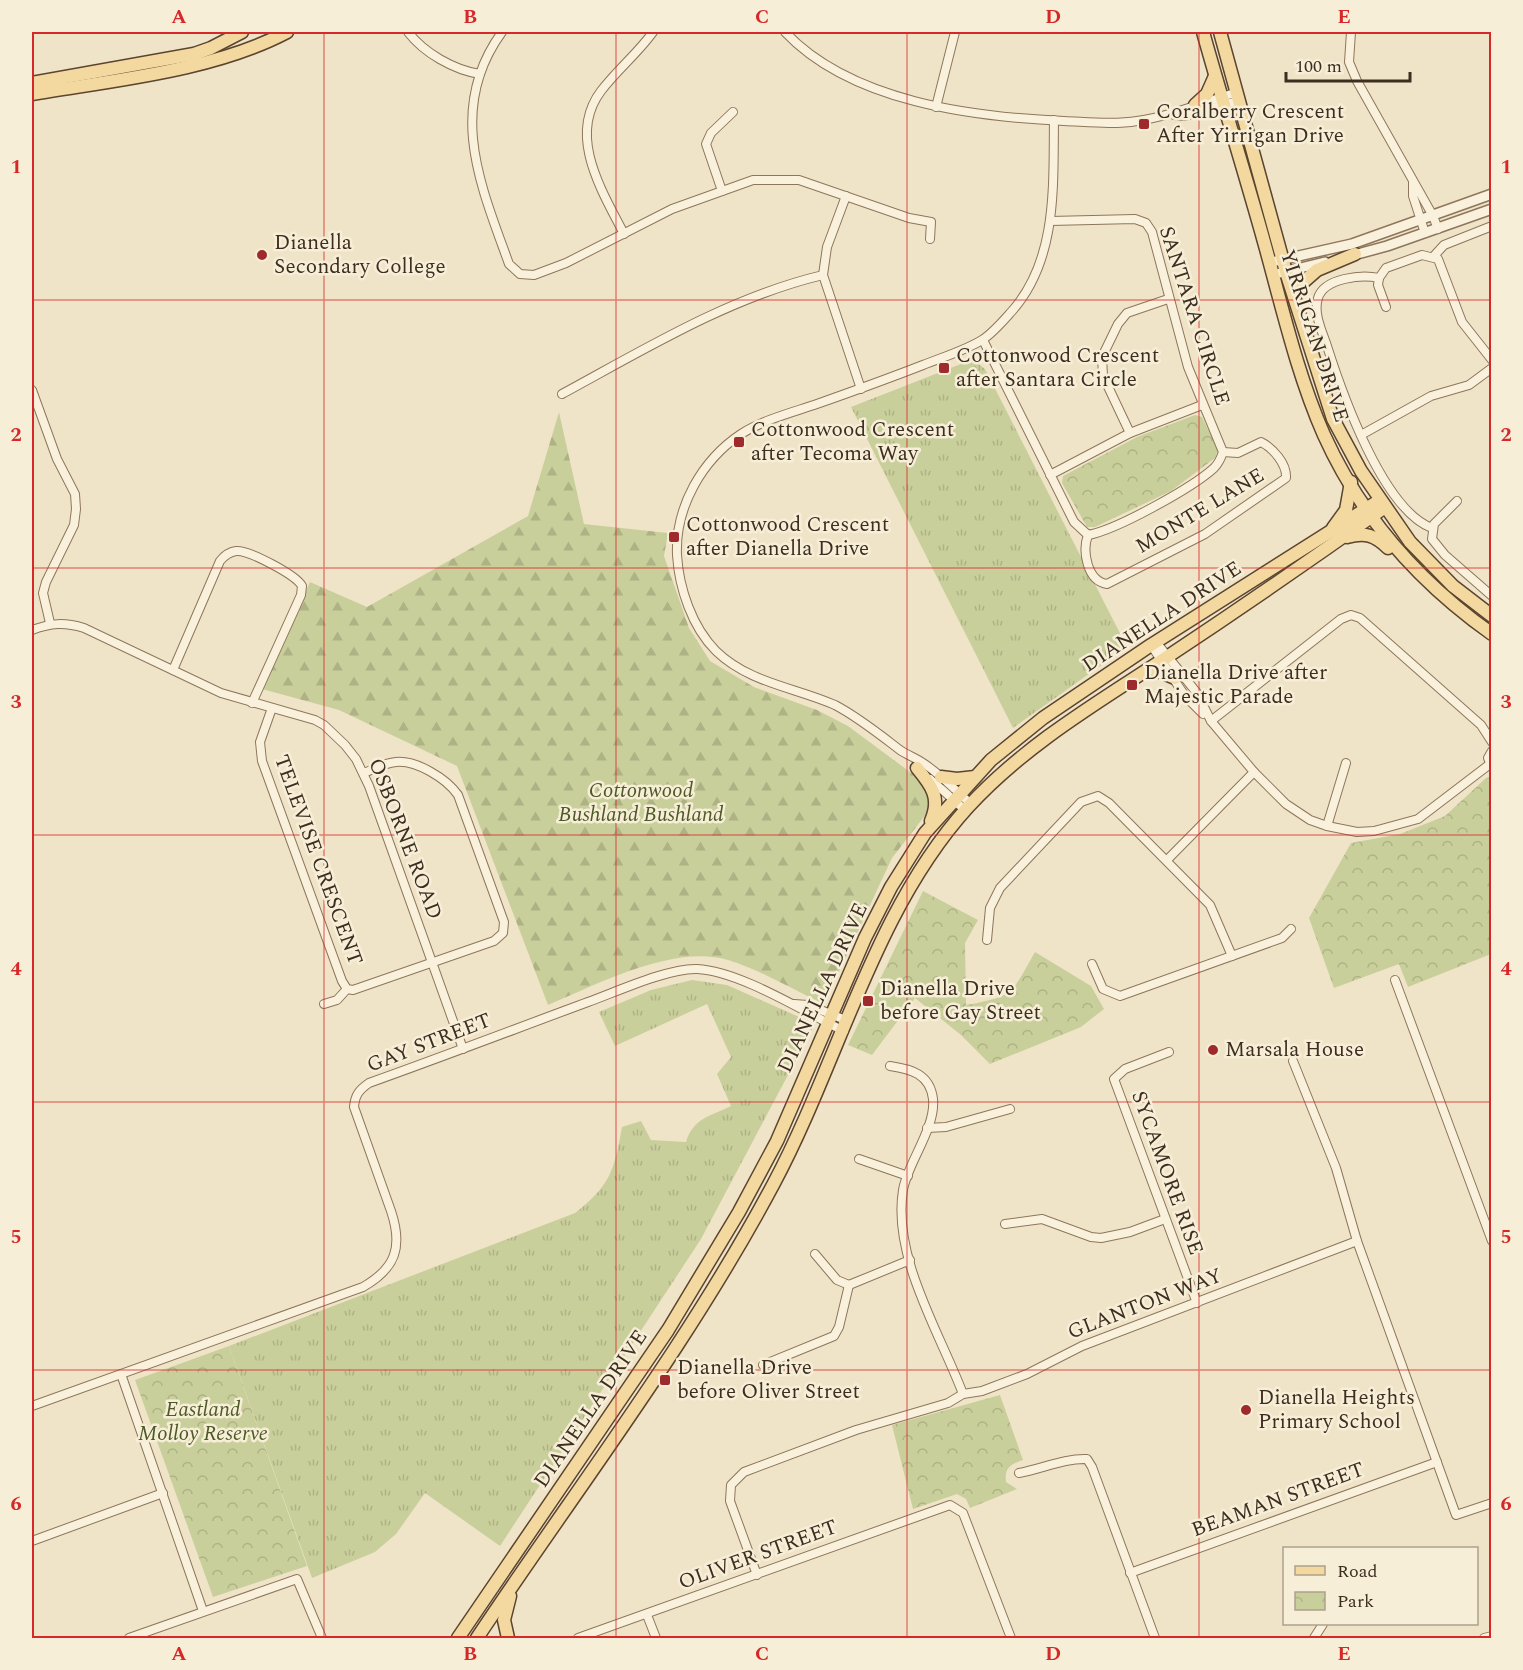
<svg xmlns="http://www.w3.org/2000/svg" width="1523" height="1670" font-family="Spectral,serif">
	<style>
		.grass { fill: url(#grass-tufts) }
		.forest { fill: url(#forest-firs) }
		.park { fill: url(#park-crowns) }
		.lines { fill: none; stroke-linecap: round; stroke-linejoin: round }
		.minor-casing { stroke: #8d765c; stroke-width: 10 }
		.tertiary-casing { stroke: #8d765c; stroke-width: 12 }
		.primary-casing { stroke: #5b4430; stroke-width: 15 }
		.minor { stroke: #faf1dc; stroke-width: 8 }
		.tertiary { stroke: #faf1dc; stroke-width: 9 }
		.primary { stroke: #f3d9a0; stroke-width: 12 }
		.grid { fill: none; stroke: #d62828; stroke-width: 1.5; stroke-opacity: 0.55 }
		.poi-dot { fill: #9e2a2b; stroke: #f7eed8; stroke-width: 2 }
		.labels { text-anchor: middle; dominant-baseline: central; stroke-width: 5; stroke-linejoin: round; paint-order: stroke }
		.poi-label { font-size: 21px; fill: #3d2e20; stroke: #f7eed8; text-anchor: start }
		.street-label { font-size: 21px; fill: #3d2e20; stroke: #f7eed8 }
		.park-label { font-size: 21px; font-style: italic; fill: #4d5a26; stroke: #f7eed8 }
		.neatline { fill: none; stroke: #d62828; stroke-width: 2 }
		.grid-label { font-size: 20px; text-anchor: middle; font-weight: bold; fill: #d62828 }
	</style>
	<defs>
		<pattern id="grass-tufts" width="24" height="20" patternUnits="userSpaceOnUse" patternTransform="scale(1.5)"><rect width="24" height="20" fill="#c9cf9b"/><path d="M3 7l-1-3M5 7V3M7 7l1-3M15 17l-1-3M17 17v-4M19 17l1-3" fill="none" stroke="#aeb285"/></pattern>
		<pattern id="forest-firs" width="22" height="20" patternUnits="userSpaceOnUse" patternTransform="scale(1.5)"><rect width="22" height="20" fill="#c9cf9b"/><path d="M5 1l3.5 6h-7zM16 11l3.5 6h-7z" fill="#aeb285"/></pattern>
		<pattern id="park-crowns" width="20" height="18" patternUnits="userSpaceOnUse" patternTransform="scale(1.5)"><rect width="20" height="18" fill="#c9cf9b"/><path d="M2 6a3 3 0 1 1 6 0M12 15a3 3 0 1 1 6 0" fill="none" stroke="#aeb285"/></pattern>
	</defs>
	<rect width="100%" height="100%" fill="#f0e4c8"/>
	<!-- grass -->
	<g class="grass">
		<path d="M 975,361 L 985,369 L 1127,647 L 1013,728 L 851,407 L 966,362 Z"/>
		<path d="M 692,980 L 727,985 L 815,1024 L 701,1239 L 500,1546 L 425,1493 L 396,1534 L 375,1552 L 312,1578 L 229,1346 L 575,1213 C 611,1185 614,1170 622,1127 L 641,1121 L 651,1140 L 686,1142 C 693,1118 711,1116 731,1106 L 717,1074 L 731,1057 L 707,1004 L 615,1046 L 599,1012 L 651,990 Z"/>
	</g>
	<!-- forest -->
	<path class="forest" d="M 559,412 L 584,524 L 668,533 L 664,556 L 689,628 L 710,661 L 754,687 L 817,710 L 848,726 L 941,795 L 892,858 L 824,1004 C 793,990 761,970 728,960 C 674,944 598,984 548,1005 L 457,766 L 339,710 L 262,689 L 310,582 L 367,607 L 528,516 Z"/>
	<!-- park -->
	<g class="park">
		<path d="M 1195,415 L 1202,417 L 1218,450 L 1215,458 L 1171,491 L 1095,527 L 1087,527 L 1062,483 L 1063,476 L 1137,437 Z"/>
		<path d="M 1491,777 L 1491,954 L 1408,987 L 1399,964 L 1334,988 L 1309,918 L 1351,843 L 1400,834 L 1445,816 L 1486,778 Z"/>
		<path d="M 923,891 L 978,920 L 965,943 L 966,1005 C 1015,996 1011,994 1035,952 L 1091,986 L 1104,1009 L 1081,1027 L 990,1064 L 961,1035 L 915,998 L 872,1055 L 848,1045 Z"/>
		<path d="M 229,1346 L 307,1566 L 213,1597 L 135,1380 Z"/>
		<path d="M 1000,1395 L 1023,1460 C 1011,1464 1004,1468 1006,1482 L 1017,1489 L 970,1508 L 966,1499 L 957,1494 L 913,1509 L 892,1425 Z"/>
	</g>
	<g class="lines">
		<defs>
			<g id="minor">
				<path d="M 408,32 C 424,53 454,70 480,74"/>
				<path d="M 502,32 C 446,109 481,186 509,264 L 520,274 L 534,275 L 566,263 L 672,209 L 753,180 L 799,180 L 909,218 L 931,222 L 930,239"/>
				<path d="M 785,32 C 851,102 973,117 1064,121 C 1088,122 1114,125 1137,121 C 1172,116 1204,102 1238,92"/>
				<path d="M 1351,32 L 1349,62 L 1357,81 L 1433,216 L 1438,229"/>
				<path d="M 936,107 L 955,32"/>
				<path d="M 1174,115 L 1185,116 L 1240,100"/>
				<path d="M 1413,183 L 1413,196 L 1425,233"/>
				<path d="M 722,191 L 706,144 L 711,133 L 733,112"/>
				<path d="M 846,196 L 827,247 L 823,275 L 861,389"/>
				<path d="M 624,234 C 602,191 567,136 601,91 C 617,70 638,53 653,32"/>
				<path d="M 1433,257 L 1444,245 L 1492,226"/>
				<path d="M 1379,278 C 1362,274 1324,278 1318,298 C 1313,313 1322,331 1327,346 C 1342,393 1383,510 1432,528"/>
				<path d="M 1386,307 L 1378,285 L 1379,278 L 1386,268 L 1422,255 L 1438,259 L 1462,322 L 1492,360"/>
				<path d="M 983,340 L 1074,522 L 1088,535 C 1116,530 1192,488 1214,468 C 1219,463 1221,458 1223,452 L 1188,367 L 1152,232 L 1146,223 L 1135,219 L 1050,221"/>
				<path d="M 32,390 L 57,459 L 75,494 L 76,509 L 74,525 L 46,582 L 43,593 L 50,623"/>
				<path d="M 562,394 C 645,349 730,297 823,275"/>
				<path d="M 1130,433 L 1103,376 L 1102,357 L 1118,324 L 1127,313 L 1168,299"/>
				<path d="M 1361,435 L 1431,396 L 1469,385 L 1492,368"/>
				<path d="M 1050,475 L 1130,433 L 1202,405"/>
				<path d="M 1457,501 L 1434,524 L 1432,539 L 1445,555 L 1492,596"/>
				<path d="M 1088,535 C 1082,551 1087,581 1107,584 L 1205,534 L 1286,478 C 1287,464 1273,448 1261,442 L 1238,453 L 1223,452"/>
				<path d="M 32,630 C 51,623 64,622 84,628 L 221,693 L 315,720 L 324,725 L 345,745 L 356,759 L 369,786 L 463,1049"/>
				<path d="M 1156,642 L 1197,693 L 1211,721 L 1254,772 L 1286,804 L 1310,820 L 1327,826 L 1357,832 L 1374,831 L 1418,819 L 1490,764"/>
				<path d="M 1151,645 L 1185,696 L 1203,714"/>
				<path d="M 173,670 L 220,561 C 224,556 229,552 236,551 C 249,550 296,575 302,586 L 301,595 L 252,703"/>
				<path d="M 272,708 L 260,742 L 262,761 L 342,981 L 347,989 L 353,990 L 494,941 L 503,933 L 504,922 L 458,795 C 446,778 416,760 396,762 C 384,763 374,769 364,773"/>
				<path d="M 1211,721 L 1341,619 L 1351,615 L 1360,618 L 1481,725 L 1492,742"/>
				<path d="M 1492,751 L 1488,758 L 1492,767"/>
				<path d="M 930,779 L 965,810"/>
				<path d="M 971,804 C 955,790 940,774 923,763 C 916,758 907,755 900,750 C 879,734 858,717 835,705 C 794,687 749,683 716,651 C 692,627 679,588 677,555 C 675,507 702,460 741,434 C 763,420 790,413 814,405 C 851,392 887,379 923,365 C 943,357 964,351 982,340 C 993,333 1003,321 1012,311 C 1058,259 1053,185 1054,120"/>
				<path d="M 1327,826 L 1346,763"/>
				<path d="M 1168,859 L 1254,772"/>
				<path d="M 987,940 L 990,908 L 1000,888 L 1081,802 L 1098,796 L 1109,803 L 1210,905 L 1232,956"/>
				<path d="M 1092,964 L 1103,989 L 1120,996 L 1282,938 L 1291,929"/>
				<path d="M 1395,980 L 1492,1241"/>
				<path d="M 324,1004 L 337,1000 L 347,989"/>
				<path d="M 794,1004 L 808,1005 L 848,1021"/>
				<path d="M 1169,1052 L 1125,1069 L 1114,1079 L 1197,1303"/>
				<path d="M 1293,1061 L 1336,1168 L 1357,1241 L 1456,1515 L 1492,1503"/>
				<path d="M 890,1066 C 911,1069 930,1074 933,1099 C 936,1128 907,1164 903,1190 C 892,1257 940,1333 963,1394"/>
				<path d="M 927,1128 L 946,1127 L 1010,1109"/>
				<path d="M 859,1159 L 908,1176"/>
				<path d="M 1005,1224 L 1042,1219 L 1091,1237 L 1101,1238 L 1130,1232 L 1165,1219"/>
				<path d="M 815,1254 L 837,1280 L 849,1285"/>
				<path d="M 849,1285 L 910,1260"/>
				<path d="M 763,1365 L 834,1336 L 839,1327 L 849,1285"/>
				<path d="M 121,1374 L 203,1611"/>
				<path d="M 32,1406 L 363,1287 C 396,1268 403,1247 391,1211 L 354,1107 C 355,1095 359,1090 369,1083 C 442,1057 515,1029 588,1002 C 616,992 668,968 697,969 C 740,971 804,1012 844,1031"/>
				<path d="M 1019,1473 C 1041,1469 1065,1458 1087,1459 L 1092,1467 L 1155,1638"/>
				<path d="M 32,1541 L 163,1493"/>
				<path d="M 1130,1573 L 1437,1462"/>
				<path d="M 757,1575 L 730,1501 L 731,1485 L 744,1472 L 856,1430 L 948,1403 L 963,1394 L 982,1391 L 1027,1374 L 1082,1346 L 1357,1241"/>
				<path d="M 647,1615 L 656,1638"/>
				<path d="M 129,1638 L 297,1579 L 322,1638"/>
				<path d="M 578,1638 L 950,1505 L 963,1513 L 1011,1638"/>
				<path d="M 1314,1638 L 1323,1624"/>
				<path d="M 1484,1638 L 1492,1636"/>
			</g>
			<g id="tertiary">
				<path d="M 1350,256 L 1387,246 L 1492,209"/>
				<path d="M 1276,261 L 1352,244 L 1492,194"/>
				<path d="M 1280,273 L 1325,262"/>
			</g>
			<g id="primary">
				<path d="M 1203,32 C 1223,104 1246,176 1266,249 C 1283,311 1298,376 1324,435 C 1361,517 1420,583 1492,634"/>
				<path d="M 1220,32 L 1286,272 L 1333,419 L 1361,471 L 1410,542 L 1453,586 L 1492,616"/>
				<path d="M 32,83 L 194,54 L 211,48 L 242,32"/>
				<path d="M 32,94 C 114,80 213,71 287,32"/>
				<path d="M 1195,105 L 1207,94 L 1215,76"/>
				<path d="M 1293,291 L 1317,270 L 1355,254"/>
				<path d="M 1333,528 L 1346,510 L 1351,482"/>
				<path d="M 1347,537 C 1365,532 1375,535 1388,548"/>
				<path d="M 1151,668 L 1175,678"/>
				<path d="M 917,768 C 932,786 941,798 931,821"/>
				<path d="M 941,777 L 957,779 L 975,777"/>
				<path d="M 458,1638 L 668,1330 L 739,1212 L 777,1141 L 865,938 L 891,887 L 925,833 L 991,760 L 1043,718 L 1151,645 L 1380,500"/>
				<path d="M 477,1638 C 577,1488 689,1343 774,1183 C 839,1061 874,910 968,807 C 1024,746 1095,704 1164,659 C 1238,610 1312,559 1385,507"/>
				<path d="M 508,1638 L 504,1620 L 510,1596"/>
			</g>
		</defs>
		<!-- minor casing -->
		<use href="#minor" class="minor-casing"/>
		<!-- tertiary casing -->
		<use href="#tertiary" class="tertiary-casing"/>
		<!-- primary casing -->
		<use href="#primary" class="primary-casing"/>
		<!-- minor -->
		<use href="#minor" class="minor"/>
		<!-- tertiary -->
		<use href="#tertiary" class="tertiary"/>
		<!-- primary -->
		<use href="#primary" class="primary"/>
	</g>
	<!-- grid -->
	<path class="grid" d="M 324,32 L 324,1638M 616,32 L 616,1638M 907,32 L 907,1638M 1199,32 L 1199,1638M 32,300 L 1492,300M 32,568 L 1492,568M 32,835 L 1492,835M 32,1102 L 1492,1102M 32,1370 L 1492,1370"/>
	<!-- markers -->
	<g class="poi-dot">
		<rect x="1138" y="118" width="12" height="12" rx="3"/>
		<circle cx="262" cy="255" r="6"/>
		<rect x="938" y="362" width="12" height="12" rx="3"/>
		<rect x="733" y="436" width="12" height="12" rx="3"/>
		<rect x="668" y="531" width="12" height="12" rx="3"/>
		<rect x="1126" y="679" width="12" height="12" rx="3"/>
		<rect x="862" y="995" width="12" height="12" rx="3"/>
		<circle cx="1213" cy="1050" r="6"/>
		<rect x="659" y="1374" width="12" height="12" rx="3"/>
		<circle cx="1246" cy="1410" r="6"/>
	</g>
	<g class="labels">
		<!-- poi labels -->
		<g class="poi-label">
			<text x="1156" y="112">Coralberry Crescent<tspan x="1156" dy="24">After Yirrigan Drive</tspan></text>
			<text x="274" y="243">Dianella<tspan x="274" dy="24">Secondary College</tspan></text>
			<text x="956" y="356">Cottonwood Crescent<tspan x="956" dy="24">after Santara Circle</tspan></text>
			<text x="751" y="430">Cottonwood Crescent<tspan x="751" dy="24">after Tecoma Way</tspan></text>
			<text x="686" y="525">Cottonwood Crescent<tspan x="686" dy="24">after Dianella Drive</tspan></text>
			<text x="1144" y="673">Dianella Drive after<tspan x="1144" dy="24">Majestic Parade</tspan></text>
			<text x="880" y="989">Dianella Drive<tspan x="880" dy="24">before Gay Street</tspan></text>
			<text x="1225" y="1050">Marsala House</text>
			<text x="677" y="1368">Dianella Drive<tspan x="677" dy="24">before Oliver Street</tspan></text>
			<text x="1258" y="1398">Dianella Heights<tspan x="1258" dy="24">Primary School</tspan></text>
		</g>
		<!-- street labels -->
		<g class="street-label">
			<text transform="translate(1194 316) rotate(72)">SANTARA CIRCLE</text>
			<text transform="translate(1314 336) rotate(72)">YIRRIGAN DRIVE</text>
			<text transform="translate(1200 511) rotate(-31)">MONTE LANE</text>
			<text transform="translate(1162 617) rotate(-33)">DIANELLA DRIVE</text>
			<text transform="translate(405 839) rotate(69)">OSBORNE ROAD</text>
			<text transform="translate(318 860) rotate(70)">TELEVISE CRESCENT</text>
			<text transform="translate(823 988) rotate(-65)">DIANELLA DRIVE</text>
			<text transform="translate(429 1043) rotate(-21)">GAY STREET</text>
			<text transform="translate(1167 1173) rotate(70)">SYCAMORE RISE</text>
			<text transform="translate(1145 1304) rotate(-21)">GLANTON WAY</text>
			<text transform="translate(591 1409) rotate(-56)">DIANELLA DRIVE</text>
			<text transform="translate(1278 1500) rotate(-20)">BEAMAN STREET</text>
			<text transform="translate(758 1555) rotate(-20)">OLIVER STREET</text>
		</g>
		<!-- park labels -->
		<g class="park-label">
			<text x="641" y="791">Cottonwood<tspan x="641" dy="24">Bushland Bushland</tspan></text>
			<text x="203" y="1410">Eastland<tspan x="203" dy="24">Molloy Reserve</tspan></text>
		</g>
	</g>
	<!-- border -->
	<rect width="1523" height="1670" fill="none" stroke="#f7eed8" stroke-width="66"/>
	<!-- legend -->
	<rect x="1283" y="1547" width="195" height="78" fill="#f7eed8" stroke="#ada18e" stroke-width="1.5"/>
	<rect x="1295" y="1566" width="30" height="9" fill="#f3d9a0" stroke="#ada18e" stroke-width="1.5"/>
	<text x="1337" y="1577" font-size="18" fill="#3d2e20">Road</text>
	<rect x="1295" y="1592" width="30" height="18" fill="url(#park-crowns)" stroke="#ada18e" stroke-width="1.5"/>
	<text x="1337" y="1607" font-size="18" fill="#3d2e20">Park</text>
	<!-- scale -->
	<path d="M1286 72v9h124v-9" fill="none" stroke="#3d2e20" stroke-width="3"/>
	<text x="1295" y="72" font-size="18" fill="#3d2e20" stroke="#f7eed8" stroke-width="4.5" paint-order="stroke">100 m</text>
	<rect x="33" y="33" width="1457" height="1604" class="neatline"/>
	<g class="grid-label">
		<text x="179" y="23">A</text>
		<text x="470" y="23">B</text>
		<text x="762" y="23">C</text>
		<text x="1053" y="23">D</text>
		<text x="1344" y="23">E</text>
		<text x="16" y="173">1</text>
		<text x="1506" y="173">1</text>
		<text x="16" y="441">2</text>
		<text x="1506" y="441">2</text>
		<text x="16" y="708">3</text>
		<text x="1506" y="708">3</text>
		<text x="16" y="975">4</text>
		<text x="1506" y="975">4</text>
		<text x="16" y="1243">5</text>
		<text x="1506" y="1243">5</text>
		<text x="16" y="1510">6</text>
		<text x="1506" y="1510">6</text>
		<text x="179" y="1660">A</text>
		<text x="470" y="1660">B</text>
		<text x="762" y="1660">C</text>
		<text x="1053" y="1660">D</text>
		<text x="1344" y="1660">E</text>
	</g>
</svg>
